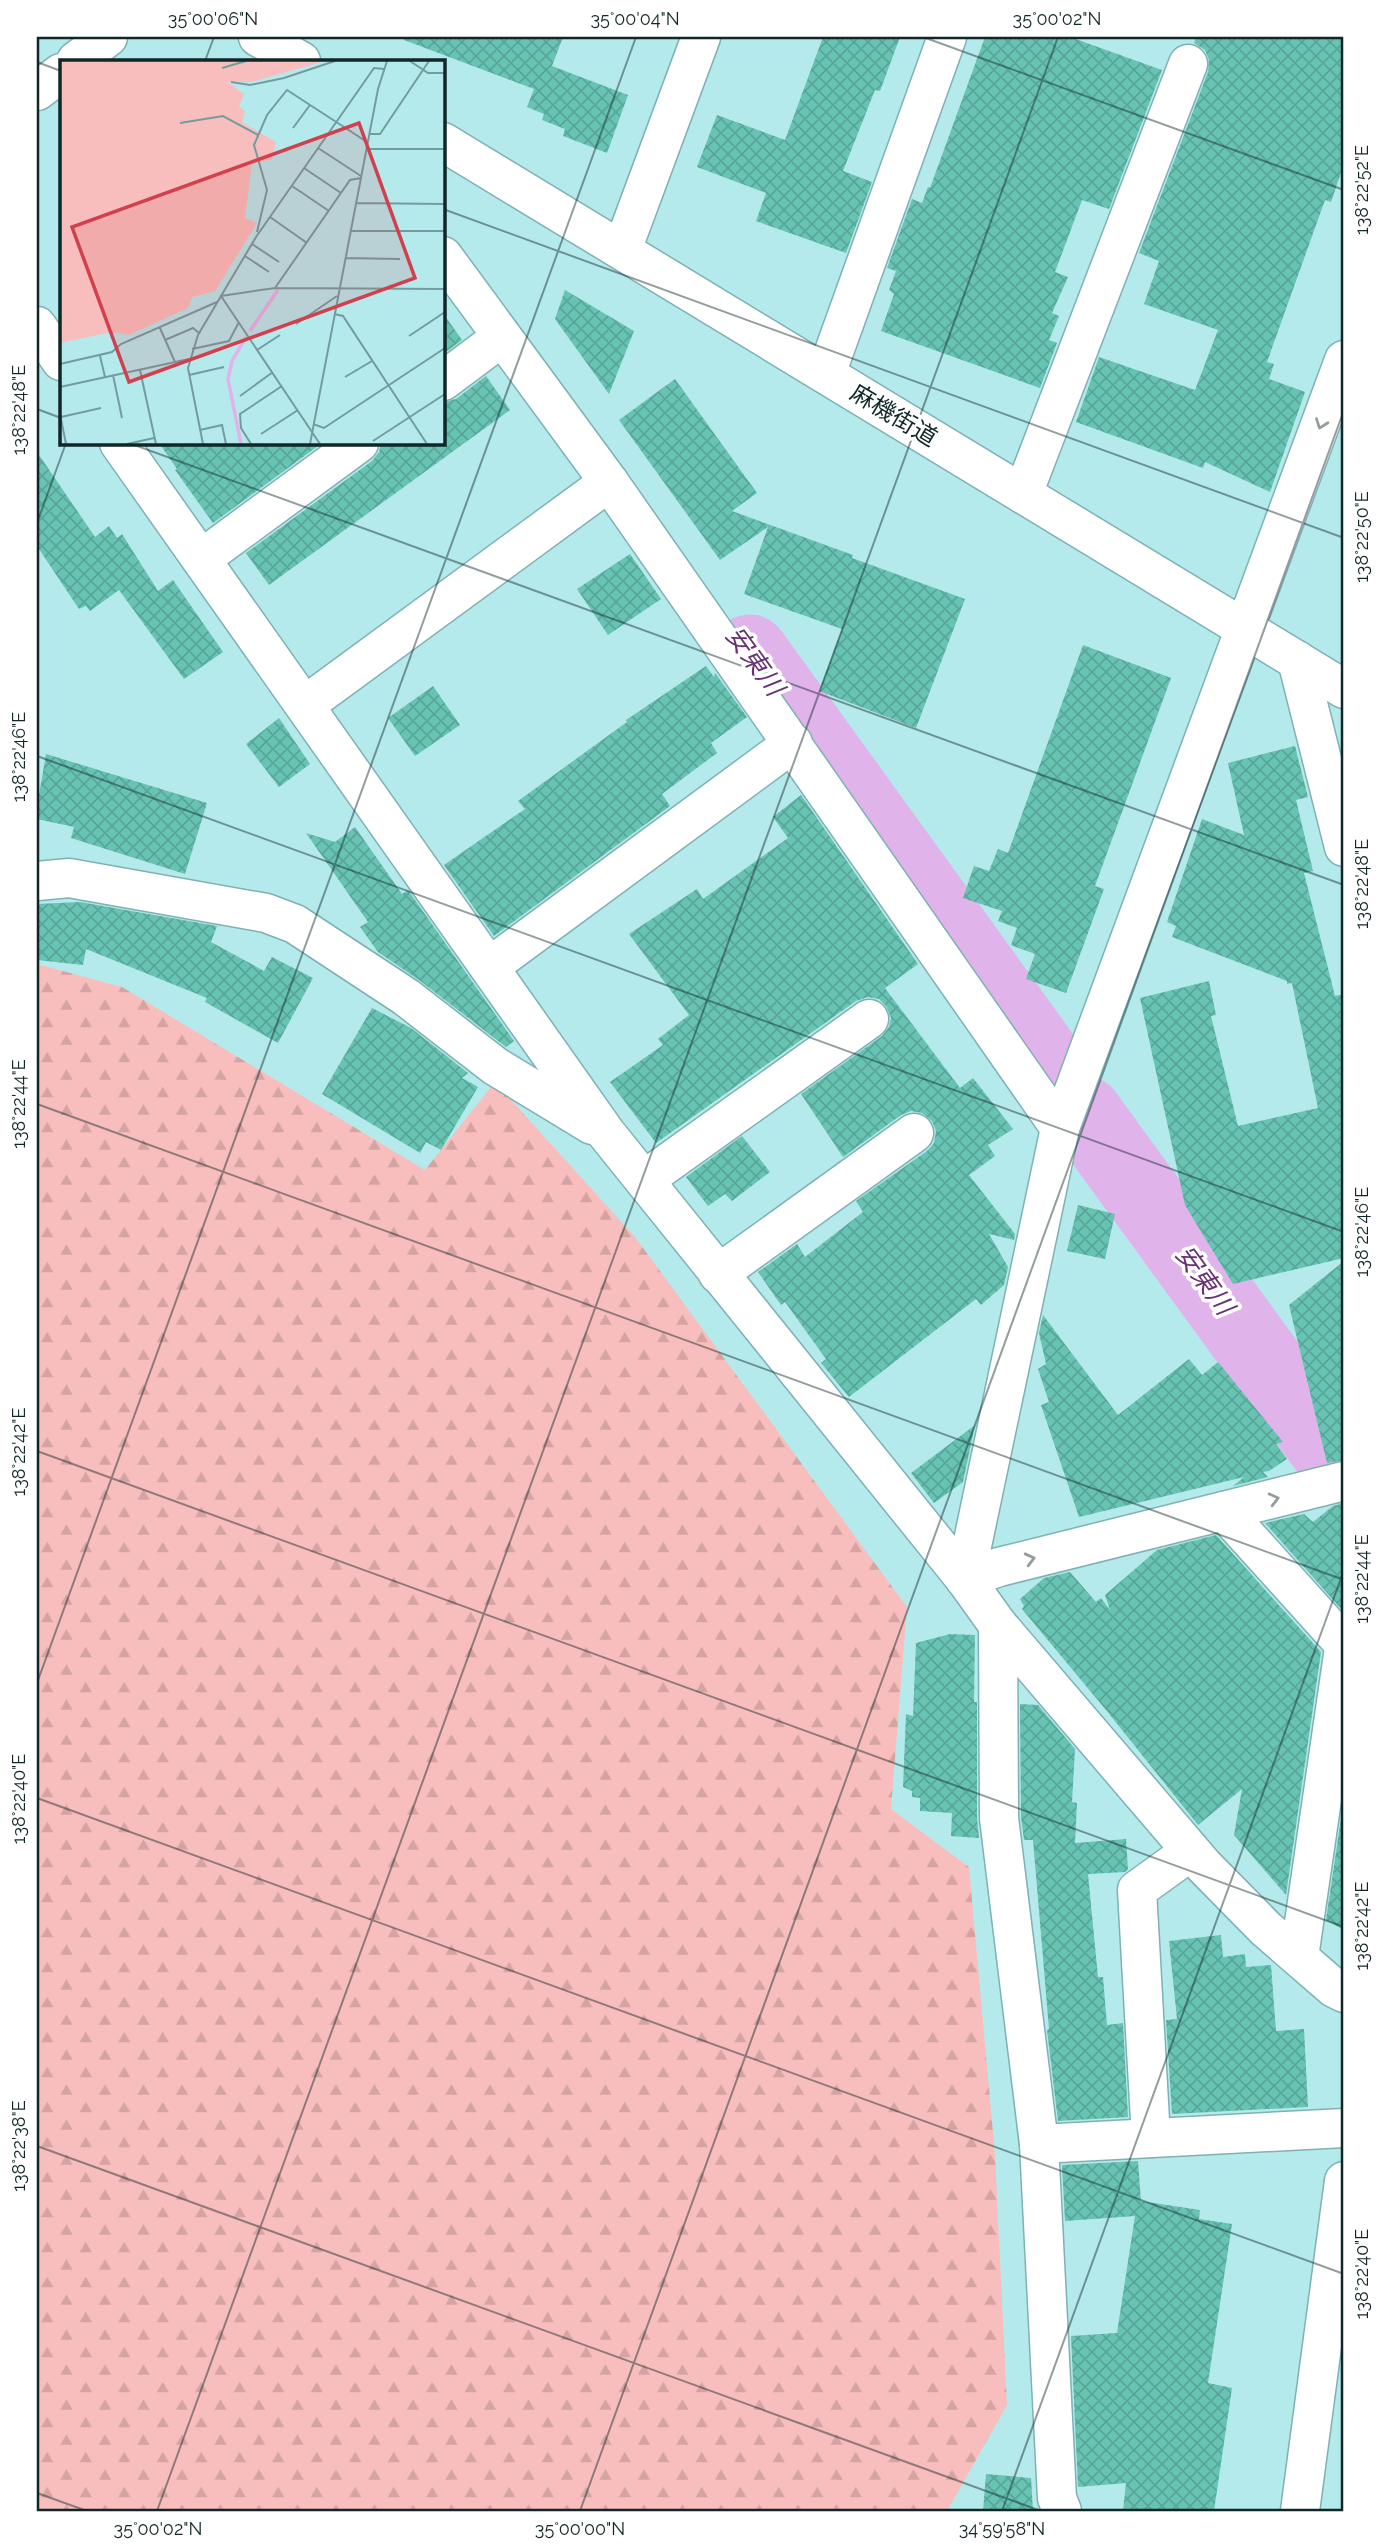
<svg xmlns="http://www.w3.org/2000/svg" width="1381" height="2548" font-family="Raleway,'Noto Sans JP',sans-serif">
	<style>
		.forest { fill: url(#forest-firs) }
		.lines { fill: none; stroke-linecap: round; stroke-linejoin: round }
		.river { stroke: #e1b3eb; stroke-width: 77 }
		.building { fill: url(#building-cross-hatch) }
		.minor-casing { stroke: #7eb1b4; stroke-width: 41 }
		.minor { stroke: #fff; stroke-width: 38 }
		.oneway { stroke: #949d9e }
		.ticks { fill: none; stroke: #112627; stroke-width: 2; stroke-opacity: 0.45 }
		.labels { text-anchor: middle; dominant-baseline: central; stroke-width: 7; stroke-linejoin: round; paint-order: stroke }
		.street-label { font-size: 24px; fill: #112627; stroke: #fff }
		.water-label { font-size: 26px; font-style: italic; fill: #683174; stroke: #fff }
		.inset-river { fill: none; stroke: #e1b3eb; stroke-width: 3.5 }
		.inset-road { fill: none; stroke: #739c9e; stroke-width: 2 }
		.view { fill: #d0404d; fill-opacity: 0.15; stroke: #d0404d; stroke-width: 3.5 }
		.inset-edge { fill: none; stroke: #112627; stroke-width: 3.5 }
		.neatline { fill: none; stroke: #112627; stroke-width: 2.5 }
		.ticks-label { font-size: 18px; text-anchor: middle; fill: #112627 }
	</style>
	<defs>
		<pattern id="forest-firs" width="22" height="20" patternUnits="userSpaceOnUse" patternTransform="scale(1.75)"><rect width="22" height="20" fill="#f8bebd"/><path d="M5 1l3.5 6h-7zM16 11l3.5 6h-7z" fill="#d4a3a2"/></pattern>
		<pattern id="building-cross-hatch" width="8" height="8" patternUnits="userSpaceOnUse" patternTransform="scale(1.75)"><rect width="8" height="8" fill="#67c3b2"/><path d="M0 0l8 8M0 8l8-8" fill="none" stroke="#58a799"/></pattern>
	</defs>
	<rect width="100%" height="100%" fill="#b5eaed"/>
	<!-- forest -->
	<path class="forest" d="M 37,964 L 122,987 L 425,1170 L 495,1082 L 635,1237 L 907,1607 L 891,1809 L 969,1867 L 995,2155 L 1007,2405 L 947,2511 L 37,2511 Z"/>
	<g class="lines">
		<!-- river -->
		<g class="river">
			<path d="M 750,653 L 1053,1072"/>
			<path d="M 1084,1114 L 1326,1446"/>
		</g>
	</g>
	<!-- building -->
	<g class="building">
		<path d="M 405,37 L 563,37 L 552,66 L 628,95 L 607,153 L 563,136 L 565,129 L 542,120 L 544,114 L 527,107 L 534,89 L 404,40 Z"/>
		<path d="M 823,37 L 900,37 L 880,91 L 875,90 L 843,171 L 872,182 L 846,253 L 756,221 L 766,193 L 697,167 L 717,115 L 785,140 Z"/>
		<path d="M 985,37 L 1070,37 L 1162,70 L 1109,209 L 1082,200 L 1055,272 L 1068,277 L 1052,313 L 1059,316 L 1049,340 L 1057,343 L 1040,388 L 881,331 L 894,294 L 889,290 L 896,271 L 887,268 L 912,199 L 922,203 L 928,187 L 930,188 Z"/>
		<path d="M 1196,37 L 1344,37 L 1344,164 L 1331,202 L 1325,200 L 1267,362 L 1274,364 L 1269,379 L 1305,392 L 1270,492 L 1205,462 L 1203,468 L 1076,422 L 1099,357 L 1195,390 L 1218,330 L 1144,304 L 1159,261 L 1139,253 L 1208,72 L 1209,60 L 1205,50 L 1194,43 Z"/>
		<path d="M 565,290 L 634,331 L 609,394 L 555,319 Z"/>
		<path d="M 443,313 L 462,340 L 443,354 Z"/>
		<path d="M 486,376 L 510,410 L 269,585 L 246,553 L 372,461 L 379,452 L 381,443 L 443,443 L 443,402 L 456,399 Z"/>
		<path d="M 675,379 L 757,493 L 732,511 L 853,555 L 852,558 L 965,599 L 916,728 L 819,691 L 842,629 L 744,594 L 768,527 L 720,560 L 619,420 Z"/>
		<path d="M 159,443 L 322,443 L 213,523 L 175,470 L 177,469 Z"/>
		<path d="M 37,452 L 95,537 L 109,526 L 117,538 L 122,534 L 158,591 L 173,580 L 223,652 L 184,679 L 119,590 L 90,611 L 86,606 L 79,609 L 37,546 Z"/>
		<path d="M 630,554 L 661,599 L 608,635 L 577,589 Z"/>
		<path d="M 1083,645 L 1171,678 L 1095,886 L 1104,889 L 1066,993 L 1026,979 L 1035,954 L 1011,945 L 1017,928 L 998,921 L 1002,911 L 963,898 L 974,866 L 989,871 L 998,849 L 1008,853 Z"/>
		<path d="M 706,666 L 714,677 L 715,673 L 747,717 L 711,743 L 717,753 L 662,794 L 670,806 L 494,936 L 444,865 L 525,809 L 518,801 L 627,722 L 626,720 Z"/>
		<path d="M 433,686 L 460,725 L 415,756 L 388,718 Z"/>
		<path d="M 279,718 L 310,764 L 279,787 L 246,744 Z"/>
		<path d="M 1295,746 L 1308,797 L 1296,800 L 1313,871 L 1304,873 L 1335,996 L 1344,994 L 1344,1258 L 1233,1284 L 1185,1205 L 1140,998 L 1209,981 L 1216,1015 L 1211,1016 L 1238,1126 L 1318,1108 L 1292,983 L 1287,984 L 1287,981 L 1172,937 L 1176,926 L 1167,922 L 1202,819 L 1244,835 L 1228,763 Z"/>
		<path d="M 46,754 L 207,803 L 185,874 L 71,838 L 74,827 L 37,819 L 37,807 Z"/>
		<path d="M 801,795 L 918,964 L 885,988 L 960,1088 L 973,1078 L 1013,1129 L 988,1145 L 995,1156 L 969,1175 L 1015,1234 L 1014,1240 L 989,1234 L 1008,1267 L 1004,1285 L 981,1305 L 976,1299 L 849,1397 L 821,1363 L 826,1359 L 785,1302 L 781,1305 L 758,1272 L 797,1244 L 805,1257 L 863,1212 L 856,1201 L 927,1151 L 934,1143 L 936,1131 L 932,1121 L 922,1113 L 911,1111 L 901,1115 L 843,1157 L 801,1094 L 882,1036 L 889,1027 L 891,1018 L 886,1006 L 879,999 L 868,997 L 856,1001 L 656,1143 L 610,1082 L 663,1045 L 658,1039 L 689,1015 L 629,934 L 697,889 L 703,899 L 788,838 L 773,817 Z"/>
		<path d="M 355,827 L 402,894 L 408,890 L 514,1041 L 506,1047 L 419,980 L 378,952 L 360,927 L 368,922 L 306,833 L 335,842 Z"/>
		<path d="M 80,902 L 217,926 L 211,942 L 264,971 L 272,957 L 313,978 L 278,1043 L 205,1002 L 207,998 L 86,949 L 83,965 L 37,960 L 37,904 Z"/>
		<path d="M 372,1008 L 411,1028 L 468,1073 L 462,1078 L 478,1087 L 441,1150 L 426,1142 L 420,1153 L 322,1094 Z"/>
		<path d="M 742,1136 L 770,1172 L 732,1201 L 725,1194 L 708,1206 L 686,1177 Z"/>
		<path d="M 1078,1205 L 1115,1214 L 1105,1259 L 1067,1251 Z"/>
		<path d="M 1344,1261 L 1344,1460 L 1327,1463 L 1289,1305 Z"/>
		<path d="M 1043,1315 L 1118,1415 L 1189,1359 L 1202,1375 L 1218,1362 L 1283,1442 L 1276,1444 L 1287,1459 L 1269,1471 L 1263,1472 L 1268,1477 L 1233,1486 L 1244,1477 L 1079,1517 L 1041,1405 L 1049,1402 L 1038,1369 L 1046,1364 L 1039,1333 Z"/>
		<path d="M 975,1425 L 963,1482 L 934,1503 L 911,1473 Z"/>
		<path d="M 1344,1503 L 1344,1612 L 1265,1523 L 1304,1514 L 1313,1522 L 1333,1506 Z"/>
		<path d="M 1216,1535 L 1321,1652 L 1286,1895 L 1234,1835 L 1242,1789 L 1198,1825 L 1106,1710 L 1022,1609 L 1024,1606 L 1020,1599 L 1044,1578 L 1070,1572 L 1096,1602 L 1101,1598 L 1110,1610 L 1105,1595 L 1157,1550 Z"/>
		<path d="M 950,1634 L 975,1635 L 974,1702 L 977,1702 L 977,1818 L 979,1838 L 951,1836 L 952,1813 L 920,1811 L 920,1798 L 912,1797 L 912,1791 L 903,1787 L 906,1714 L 913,1716 L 916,1643 Z"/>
		<path d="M 1020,1704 L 1038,1705 L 1075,1749 L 1072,1802 L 1077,1803 L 1075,1843 L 1126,1839 L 1128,1869 L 1125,1872 L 1088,1874 L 1098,1977 L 1103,1977 L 1107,2025 L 1123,2023 L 1128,2117 L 1058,2121 L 1047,2030 L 1049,2029 L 1033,1840 L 1024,1840 L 1021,1817 Z"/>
		<path d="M 1344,1798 L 1344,1930 L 1326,1920 Z"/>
		<path d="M 1221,1935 L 1223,1957 L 1245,1954 L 1246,1967 L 1271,1965 L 1276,2031 L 1304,2029 L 1308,2107 L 1172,2114 L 1166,2020 L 1177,2019 L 1169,1941 Z"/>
		<path d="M 1138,2161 L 1141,2201 L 1200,2210 L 1199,2219 L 1232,2224 L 1208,2383 L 1232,2388 L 1214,2511 L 1123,2511 L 1126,2483 L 1078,2487 L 1071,2336 L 1117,2333 L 1135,2216 L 1065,2221 L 1062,2165 Z"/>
		<path d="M 986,2474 L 1031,2478 L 1033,2511 L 983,2511 Z"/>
	</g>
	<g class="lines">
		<defs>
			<g id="minor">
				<path d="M 258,37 L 301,61"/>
				<path d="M 76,61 L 108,37"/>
				<path d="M 37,91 L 61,73"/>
				<path d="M 443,142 L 1344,689"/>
				<path d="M 622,250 L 701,37"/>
				<path d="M 443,256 L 609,482 L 1060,1128"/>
				<path d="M 37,326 L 61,361"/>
				<path d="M 826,374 L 947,37"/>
				<path d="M 443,381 L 502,337"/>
				<path d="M 119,443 L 606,1133 L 965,1579 L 998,1625 L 1204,1866 L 1266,1929 L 1334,1988 L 1344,1993"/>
				<path d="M 1023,494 L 1188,64"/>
				<path d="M 201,559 L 359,443"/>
				<path d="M 1297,660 L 1344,847"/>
				<path d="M 305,705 L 609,482"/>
				<path d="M 37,881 L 69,878 L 266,913 L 295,924 L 406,997 L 495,1066 L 592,1125"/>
				<path d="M 489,967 L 793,743"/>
				<path d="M 644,1180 L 869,1019"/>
				<path d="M 718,1274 L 914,1133"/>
				<path d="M 1224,1511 L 1344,1644"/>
				<path d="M 965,1579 L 1060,1128 L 1344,360"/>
				<path d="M 965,1579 L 999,1567 L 1344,1481"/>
				<path d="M 998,1625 L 999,1818 L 1039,2144 L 1057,2498 L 1062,2511"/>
				<path d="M 1299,1957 L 1344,1648"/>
				<path d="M 1151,2138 L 1137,1890 L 1191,1851"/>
				<path d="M 1039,2144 L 1344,2128"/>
				<path d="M 1300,2511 L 1344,2181"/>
			</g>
		</defs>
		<!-- minor casing -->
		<use href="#minor" class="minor-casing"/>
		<!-- minor -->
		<use href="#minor" class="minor"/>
	</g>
	<!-- one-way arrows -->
	<defs><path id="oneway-chevron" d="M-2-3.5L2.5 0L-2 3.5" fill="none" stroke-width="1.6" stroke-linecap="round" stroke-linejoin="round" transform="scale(1.75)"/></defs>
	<g class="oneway">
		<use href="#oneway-chevron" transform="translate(1321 424) rotate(110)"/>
		<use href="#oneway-chevron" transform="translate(1274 1499) rotate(-14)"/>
		<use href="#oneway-chevron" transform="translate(1030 1559) rotate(-14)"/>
	</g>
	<!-- ticks -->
	<path class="ticks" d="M 923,37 L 1344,190M 205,61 L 214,37M 37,62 L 61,71M 443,209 L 1344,538M 37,409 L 61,418M 129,443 L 1344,885M 37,523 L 66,443M 37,756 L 1344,1232M 37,1104 L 1344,1580M 37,1451 L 1344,1927M 37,1683 L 636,37M 37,1798 L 1344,2274M 37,2146 L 1041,2511M 37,2493 L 87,2511M 157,2511 L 1058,37M 580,2511 L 1344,410M 1002,2511 L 1344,1570"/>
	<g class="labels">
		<!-- street labels -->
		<g class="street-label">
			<text transform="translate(894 415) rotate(31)">麻機街道</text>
		</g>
		<!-- water labels -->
		<g class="water-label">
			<text transform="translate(755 661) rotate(54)">安東川</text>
			<text transform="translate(1205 1280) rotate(54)">安東川</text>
		</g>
	</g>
	<!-- overview -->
	<g transform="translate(60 60)">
		<rect width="385" height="385" fill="#b5eaed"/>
		<path d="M 0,1 L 265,1 L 191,22 L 168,22 L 184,34 L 179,47 L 185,51 L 182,62 L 216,82 L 212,99 L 192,104 L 185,158 L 197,163 L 155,231 L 132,237 L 128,248 L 69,275 L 52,272 L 0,283 Z" fill="#f8bebd"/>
		<path class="inset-river" d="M 190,271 L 218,230M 181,384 L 168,319 L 172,301 L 186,277"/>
		<path class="inset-road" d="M 350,1 L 368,13 L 385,13M 162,8 L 186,1M 385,13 L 385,230M 171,22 L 190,25 L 224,18 L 275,1M 120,63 L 163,56 L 198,75M 233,68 L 250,45M 309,74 L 320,74 L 369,1M 258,88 L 301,116M 306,89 L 385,89M 244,108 L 281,133M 232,126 L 269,151M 296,143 L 384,144M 210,157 L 247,183M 290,171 L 385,171M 197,172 L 207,130 L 194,85 L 207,55 L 227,30 L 307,82M 192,184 L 219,202M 185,196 L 209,212M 285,198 L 340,199M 215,228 L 290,120 L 301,118M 274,254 L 283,256 L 367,384M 236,264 L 277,236M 100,268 L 115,302M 349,276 L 385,252M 105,280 L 133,268 L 139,273M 132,289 L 169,281 L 179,262M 197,290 L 220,275M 40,296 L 45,317M 0,304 L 52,292 L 61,284 L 157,242M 80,310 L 96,384M 53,315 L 62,358M 129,315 L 164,307M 285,317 L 312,301M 0,327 L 129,299M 180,336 L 213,312M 0,354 L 6,384M 1,357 L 41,348M 253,364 L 264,368 L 385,288M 140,370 L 162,365 L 166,384M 201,374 L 238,350M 313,381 L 385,334M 67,384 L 94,378M 143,384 L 128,308 L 138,275 L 196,177 L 314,8 L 324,9M 191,384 L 181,368 L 180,354 L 222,326M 250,384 L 318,29 L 327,1M 260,384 L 161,236 L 215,228 L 385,229"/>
		<path class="view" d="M 299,63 L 355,218 L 69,322 L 12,167 Z"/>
		<rect width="385" height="385" class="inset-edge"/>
	</g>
	<!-- border -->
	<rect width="1381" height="2548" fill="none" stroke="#ffffff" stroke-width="77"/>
	<rect x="38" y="38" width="1304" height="2472" class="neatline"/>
	<g class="ticks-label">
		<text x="213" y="25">35°00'06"N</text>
		<text x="635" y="25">35°00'04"N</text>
		<text x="1057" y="25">35°00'02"N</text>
		<text transform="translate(1362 190) rotate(-90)" y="6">138°22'52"E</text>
		<text transform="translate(19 410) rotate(-90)" y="6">138°22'48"E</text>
		<text transform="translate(1362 537) rotate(-90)" y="6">138°22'50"E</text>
		<text transform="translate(19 757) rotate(-90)" y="6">138°22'46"E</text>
		<text transform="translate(1362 884) rotate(-90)" y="6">138°22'48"E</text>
		<text transform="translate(19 1104) rotate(-90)" y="6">138°22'44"E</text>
		<text transform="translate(1362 1232) rotate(-90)" y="6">138°22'46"E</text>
		<text transform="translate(19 1452) rotate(-90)" y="6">138°22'42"E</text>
		<text transform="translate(1362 1579) rotate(-90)" y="6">138°22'44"E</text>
		<text transform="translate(19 1799) rotate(-90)" y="6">138°22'40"E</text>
		<text transform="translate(1362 1926) rotate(-90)" y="6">138°22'42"E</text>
		<text transform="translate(19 2146) rotate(-90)" y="6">138°22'38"E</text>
		<text transform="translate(1362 2274) rotate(-90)" y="6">138°22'40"E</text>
		<text x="158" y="2535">35°00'02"N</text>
		<text x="580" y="2535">35°00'00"N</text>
		<text x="1002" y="2535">34°59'58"N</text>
	</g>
</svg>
